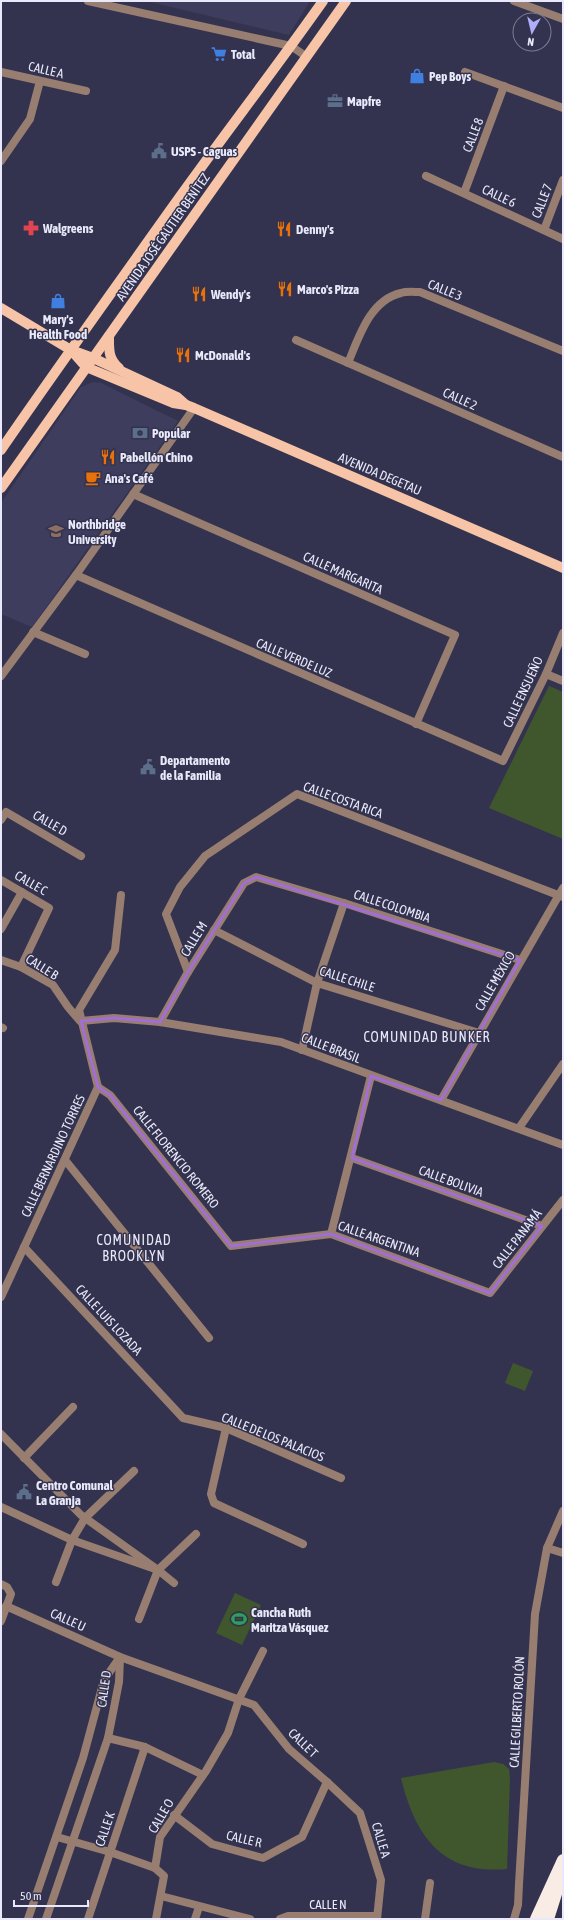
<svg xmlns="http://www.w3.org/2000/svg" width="564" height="1920" font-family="'Asap Condensed',sans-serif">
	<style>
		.built { fill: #3e3d5e }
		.pitch { fill: #40572d }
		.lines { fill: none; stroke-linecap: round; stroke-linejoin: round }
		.street { stroke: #977e70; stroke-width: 8 }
		.primary { stroke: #f7c4a8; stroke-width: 10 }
		.highway { stroke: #f9ece5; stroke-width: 12 }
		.marked { fill: none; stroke: #a26ed4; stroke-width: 3; stroke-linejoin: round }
		.labels { text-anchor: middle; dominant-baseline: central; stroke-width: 3; stroke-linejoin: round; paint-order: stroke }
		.poi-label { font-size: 13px; font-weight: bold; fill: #e9e9fb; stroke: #34334f; text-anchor: start }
		.street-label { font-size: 13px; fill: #e9e9fb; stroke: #34334f }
		.neighbourhood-label { font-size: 14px; letter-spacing: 1px; fill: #e9e9fb; stroke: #34334f }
	</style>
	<rect width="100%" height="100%" fill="#34334f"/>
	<!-- built -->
	<g class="built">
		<path d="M 146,1 L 310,1 L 289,35 Z"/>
		<path d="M 93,382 L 101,383 L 178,421 L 32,627 L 1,614 L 1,503 L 81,387 Z"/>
	</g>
	<!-- pitch -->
	<g class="pitch">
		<path d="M 549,686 L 563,692 L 563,839 L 489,808 Z"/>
		<path d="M 513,1363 L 533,1371 L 525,1391 L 505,1383 Z"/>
		<path d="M 235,1593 L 261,1605 L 242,1645 L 216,1633 Z"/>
		<path d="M 494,1762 L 503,1764 L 509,1769 L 510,1778 L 507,1869 C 442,1875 415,1836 401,1778 Z"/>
	</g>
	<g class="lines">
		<!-- street -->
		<g class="street">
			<path d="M 88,1 L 291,46 L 307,57"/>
			<path d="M 514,1 L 563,19"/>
			<path d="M 1,72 L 86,91"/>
			<path d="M 465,72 L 563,108"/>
			<path d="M 1,161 L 30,119 L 40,81"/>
			<path d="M 426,176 L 563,239"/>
			<path d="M 464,193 L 504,86"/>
			<path d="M 544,230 L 563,180"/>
			<path d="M 296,340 L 563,457"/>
			<path d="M 348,363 C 359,337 370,300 401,293 C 407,291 414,292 420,292 L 563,351"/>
			<path d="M 133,494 L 455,635 L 416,724"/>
			<path d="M 76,575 L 503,761 L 546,674 L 563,633"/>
			<path d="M 33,632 L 85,654"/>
			<path d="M 546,674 L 563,681"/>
			<path d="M 1,676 L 76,575 L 194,408"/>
			<path d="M 1,820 L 6,812 L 81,856"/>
			<path d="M 1,880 L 49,908 L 21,967"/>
			<path d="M 1,929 L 22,892"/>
			<path d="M 214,930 L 317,983 L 479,1033"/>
			<path d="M 1,960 L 21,967 L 53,985 L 68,1007 L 80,1021"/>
			<path d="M 188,972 L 166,914 L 180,887 L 205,856 L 297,794 L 563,897"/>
			<path d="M 81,1021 L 114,1018 L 160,1022 L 281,1042 L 563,1145"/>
			<path d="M 160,1022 L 188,972 L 244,883 L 256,877 L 344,903 L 520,960"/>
			<path d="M 1,1027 L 3,1028"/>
			<path d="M 302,1050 L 317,983 L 344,903"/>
			<path d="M 98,1087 L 110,1095 L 231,1246 L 331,1234 L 490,1293 L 563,1200"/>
			<path d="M 441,1100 L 563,888"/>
			<path d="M 519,1128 L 563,1064"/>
			<path d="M 352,1158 L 542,1226"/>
			<path d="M 65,1160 L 209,1338"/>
			<path d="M 331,1234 L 371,1076"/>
			<path d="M 24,1247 L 183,1418 L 226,1428 L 341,1478"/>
			<path d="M 1,1297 L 98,1087 L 79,1010 L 115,950 L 121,895"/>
			<path d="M 226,1428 L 211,1494 L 214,1503 L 303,1544"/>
			<path d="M 1,1434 L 81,1515 L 158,1570"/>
			<path d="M 24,1458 L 73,1407"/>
			<path d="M 1,1507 L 72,1540 L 158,1570 L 174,1583"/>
			<path d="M 547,1548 L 563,1553"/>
			<path d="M 56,1582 L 72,1540 L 85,1518 L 134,1471"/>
			<path d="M 1,1584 L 7,1587 L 11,1594 L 1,1621"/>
			<path d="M 6,1606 L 120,1657 L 254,1705 L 289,1749 L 327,1782 L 360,1813 L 381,1880 L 377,1919"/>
			<path d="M 139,1619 L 158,1570 L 196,1534"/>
			<path d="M 108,1738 L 145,1747 L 203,1775"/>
			<path d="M 174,1815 L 212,1844 L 263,1858 L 302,1837 L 327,1782"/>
			<path d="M 57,1837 L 110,1852 L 155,1868"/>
			<path d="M 161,1896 L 250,1919"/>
			<path d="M 28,1919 L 83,1758 L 104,1680 L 120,1657"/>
			<path d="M 46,1919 L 108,1738 L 119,1682 L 120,1658"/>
			<path d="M 88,1919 L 145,1747"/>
			<path d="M 156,1919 L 164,1876 L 155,1868 L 160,1837 L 206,1771 L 228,1733 L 239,1699 L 263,1651"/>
			<path d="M 195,1919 L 199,1907"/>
			<path d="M 280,1919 L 288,1916 L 377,1916"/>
			<path d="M 425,1919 L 430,1883"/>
			<path d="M 514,1919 L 518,1905 L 519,1884 L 535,1614 L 547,1548 L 563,1511"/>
		</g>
		<!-- primary -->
		<g class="primary">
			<path d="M 1,308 L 71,350 L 93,358 L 177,397 L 186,405"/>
			<path d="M 109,336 C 109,349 108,359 119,368"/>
			<path d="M 71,350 L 86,367 L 173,403 L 186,405 L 194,408 L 563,568"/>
			<path d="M 1,450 C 51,377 103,305 154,233 C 209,154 268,79 323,1"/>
			<path d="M 1,488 L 346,1"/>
		</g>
		<!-- highway -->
		<g class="highway">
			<path d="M 536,1919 L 563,1860"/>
			<path d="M 548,1919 L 560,1881"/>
		</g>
	</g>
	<!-- marked area -->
	<path class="marked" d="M 256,877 L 520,960 L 441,1100 L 371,1076 L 352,1158 L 542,1226 L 490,1293 L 331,1234 L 231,1246 L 110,1095 L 98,1087 L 81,1021 L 114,1018 L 160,1022 L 188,972 L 244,883 Z"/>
	<!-- icons -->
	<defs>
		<symbol id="supermarket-bare" viewBox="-9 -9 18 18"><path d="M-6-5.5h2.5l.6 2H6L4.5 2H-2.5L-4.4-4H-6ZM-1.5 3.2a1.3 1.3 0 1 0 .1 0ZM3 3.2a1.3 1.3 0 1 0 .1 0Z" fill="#3f7fe0" stroke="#34334f" stroke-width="2.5" paint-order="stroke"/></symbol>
		<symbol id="shop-bare" viewBox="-9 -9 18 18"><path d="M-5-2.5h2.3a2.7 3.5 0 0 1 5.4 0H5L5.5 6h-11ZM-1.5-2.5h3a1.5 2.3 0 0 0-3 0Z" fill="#3f7fe0" stroke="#34334f" stroke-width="2.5" paint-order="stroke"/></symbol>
		<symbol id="office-bare" viewBox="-9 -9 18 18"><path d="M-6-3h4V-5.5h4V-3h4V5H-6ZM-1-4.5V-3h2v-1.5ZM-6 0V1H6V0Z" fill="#5c6f8a" stroke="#34334f" stroke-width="2.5" paint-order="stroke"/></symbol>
		<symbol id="civic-bare" viewBox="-9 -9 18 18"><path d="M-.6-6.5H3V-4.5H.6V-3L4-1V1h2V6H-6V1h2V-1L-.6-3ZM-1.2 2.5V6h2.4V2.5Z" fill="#5c6f8a" stroke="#34334f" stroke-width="2.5" paint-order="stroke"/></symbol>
		<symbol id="pharmacy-bare" viewBox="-9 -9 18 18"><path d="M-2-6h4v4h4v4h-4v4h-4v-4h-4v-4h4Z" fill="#e0444e" stroke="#34334f" stroke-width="2.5" paint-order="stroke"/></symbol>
		<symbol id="restaurant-bare" viewBox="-9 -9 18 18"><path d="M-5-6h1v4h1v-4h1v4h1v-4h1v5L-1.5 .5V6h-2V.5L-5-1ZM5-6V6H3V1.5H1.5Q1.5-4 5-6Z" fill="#e8710a" stroke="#34334f" stroke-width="2.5" paint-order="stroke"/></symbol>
		<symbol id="bank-bare" viewBox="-9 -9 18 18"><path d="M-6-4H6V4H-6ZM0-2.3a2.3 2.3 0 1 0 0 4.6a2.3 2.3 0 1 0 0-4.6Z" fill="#5c6f8a" stroke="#34334f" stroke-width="2.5" paint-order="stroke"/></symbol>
		<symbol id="cafe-bare" viewBox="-9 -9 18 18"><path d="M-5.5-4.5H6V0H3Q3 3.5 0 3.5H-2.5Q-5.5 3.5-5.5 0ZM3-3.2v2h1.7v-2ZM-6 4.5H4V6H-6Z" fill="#e8710a" stroke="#34334f" stroke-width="2.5" paint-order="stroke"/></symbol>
		<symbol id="university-bare" viewBox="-9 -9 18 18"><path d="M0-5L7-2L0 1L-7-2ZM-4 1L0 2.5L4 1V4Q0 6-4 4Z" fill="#8d6e63" stroke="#34334f" stroke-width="2.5" paint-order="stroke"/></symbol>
		<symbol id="stadium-bare" viewBox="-9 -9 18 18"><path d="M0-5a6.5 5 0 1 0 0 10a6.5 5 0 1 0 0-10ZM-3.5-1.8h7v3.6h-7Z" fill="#2e9e5b" stroke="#34334f" stroke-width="2.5" paint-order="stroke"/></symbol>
	</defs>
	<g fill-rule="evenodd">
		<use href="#supermarket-bare" x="208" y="43" width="22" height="22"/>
		<use href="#shop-bare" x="406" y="65" width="22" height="22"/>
		<use href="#office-bare" x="324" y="90" width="22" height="22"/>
		<use href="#civic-bare" x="148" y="140" width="22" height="22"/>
		<use href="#pharmacy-bare" x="20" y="217" width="22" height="22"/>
		<use href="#restaurant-bare" x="273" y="218" width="22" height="22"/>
		<use href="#restaurant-bare" x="274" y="278" width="22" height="22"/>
		<use href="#restaurant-bare" x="188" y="283" width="22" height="22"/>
		<use href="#shop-bare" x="47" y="290" width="22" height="22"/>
		<use href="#restaurant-bare" x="172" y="344" width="22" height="22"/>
		<use href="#bank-bare" x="129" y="422" width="22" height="22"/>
		<use href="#restaurant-bare" x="97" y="446" width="22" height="22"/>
		<use href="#cafe-bare" x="82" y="467" width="22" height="22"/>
		<use href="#university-bare" x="45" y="520" width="22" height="22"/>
		<use href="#civic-bare" x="137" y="756" width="22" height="22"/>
		<use href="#civic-bare" x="13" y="1481" width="22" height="22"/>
		<use href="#stadium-bare" x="228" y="1608" width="22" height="22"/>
	</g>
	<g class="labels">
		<!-- poi labels -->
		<g class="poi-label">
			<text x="231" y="54">Total</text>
			<text x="429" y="76">Pep Boys</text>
			<text x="347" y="101">Mapfre</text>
			<text x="171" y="151">USPS - Caguas</text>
			<text x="43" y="228">Walgreens</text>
			<text x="296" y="229">Denny's</text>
			<text x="297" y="289">Marco's Pizza</text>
			<text x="211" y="294">Wendy's</text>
			<text x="58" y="319" text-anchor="middle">Mary's<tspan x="58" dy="15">Health Food</tspan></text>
			<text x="195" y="355">McDonald's</text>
			<text x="152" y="433">Popular</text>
			<text x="120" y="457">Pabellón Chino</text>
			<text x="105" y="478">Ana's Café</text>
			<text x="68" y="524">Northbridge<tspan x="68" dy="15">University</tspan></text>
			<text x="160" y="760">Departamento<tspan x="160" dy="15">de la Familia</tspan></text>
			<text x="36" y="1485">Centro Comunal<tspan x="36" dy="15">La Granja</tspan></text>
			<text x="251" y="1612">Cancha Ruth<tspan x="251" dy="15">Maritza Vásquez</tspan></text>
		</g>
		<!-- street labels -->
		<g class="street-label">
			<text transform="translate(46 70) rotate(13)">CALLE A</text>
			<text transform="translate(473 135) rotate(-69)">CALLE 8</text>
			<text transform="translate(499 196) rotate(25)">CALLE 6</text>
			<text transform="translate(542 201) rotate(-69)">CALLE 7</text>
			<text transform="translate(163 237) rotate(-55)">AVENIDA JOSÉ GAUTIER BENÍTEZ</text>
			<text transform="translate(445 290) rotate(22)">CALLE 3</text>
			<text transform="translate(460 399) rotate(24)">CALLE 2</text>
			<text transform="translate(380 474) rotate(23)">AVENIDA DEGETAU</text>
			<text transform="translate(343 573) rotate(24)">CALLE MARGARITA</text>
			<text transform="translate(294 658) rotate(23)">CALLE VERDE LUZ</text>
			<text transform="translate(523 692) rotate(-65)">CALLE ENSUEÑO</text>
			<text transform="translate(343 800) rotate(20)">CALLE COSTA RICA</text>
			<text transform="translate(50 823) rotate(30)">CALLE D</text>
			<text transform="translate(31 883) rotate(30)">CALLE C</text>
			<text transform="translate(392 906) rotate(18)">CALLE COLOMBIA</text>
			<text transform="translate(194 939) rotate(-58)">CALLE M</text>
			<text transform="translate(42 967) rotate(32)">CALLE B</text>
			<text transform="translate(347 979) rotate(18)">CALLE CHILE</text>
			<text transform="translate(495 981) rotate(-60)">CALLE MÉXICO</text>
			<text transform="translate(331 1048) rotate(21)">CALLE BRASIL</text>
			<text transform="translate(53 1156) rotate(-65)">CALLE BERNARDINO TORRES</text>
			<text transform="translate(176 1157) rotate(51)">CALLE FLORENCIO ROMERO</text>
			<text transform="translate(451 1181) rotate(20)">CALLE BOLIVIA</text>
			<text transform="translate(379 1239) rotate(19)">CALLE ARGENTINA</text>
			<text transform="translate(517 1239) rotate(-52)">CALLE PANAMÁ</text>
			<text transform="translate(109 1320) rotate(47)">CALLE LUIS LOZADA</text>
			<text transform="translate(273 1437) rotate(22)">CALLE DE LOS PALACIOS</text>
			<text transform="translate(68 1620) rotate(24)">CALLE U</text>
			<text transform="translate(104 1689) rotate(-82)">CALLE D</text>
			<text transform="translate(517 1712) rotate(-87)">CALLE GILBERTO ROLÓN</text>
			<text transform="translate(303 1743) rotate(44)">CALLE T</text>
			<text transform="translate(161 1816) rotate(-60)">CALLE O</text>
			<text transform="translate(105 1829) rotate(-71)">CALLE K</text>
			<text transform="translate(244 1839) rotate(13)">CALLE R</text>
			<text transform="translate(381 1840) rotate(73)">CALLE A</text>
			<text x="328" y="1904">CALLE N</text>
		</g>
		<!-- neighbourhood labels -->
		<g class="neighbourhood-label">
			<text x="427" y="1037">COMUNIDAD BUNKER</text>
			<text x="134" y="1240">COMUNIDAD<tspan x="134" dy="16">BROOKLYN</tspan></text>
		</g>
	</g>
	<!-- border -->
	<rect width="564" height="1920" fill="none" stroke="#e9e9fb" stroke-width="4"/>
	<!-- north arrow -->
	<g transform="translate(532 32) rotate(188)"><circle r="19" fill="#34334f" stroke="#7c7c94"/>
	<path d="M0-3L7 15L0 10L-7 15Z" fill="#b0aefa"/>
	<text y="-6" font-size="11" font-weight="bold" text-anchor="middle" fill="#e9e9fb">N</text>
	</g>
	<!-- scale -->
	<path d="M14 1900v6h74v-6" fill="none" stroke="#e9e9fb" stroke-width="2"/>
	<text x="20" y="1900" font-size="12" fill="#e9e9fb" stroke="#34334f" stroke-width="3" paint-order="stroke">50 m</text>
</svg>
